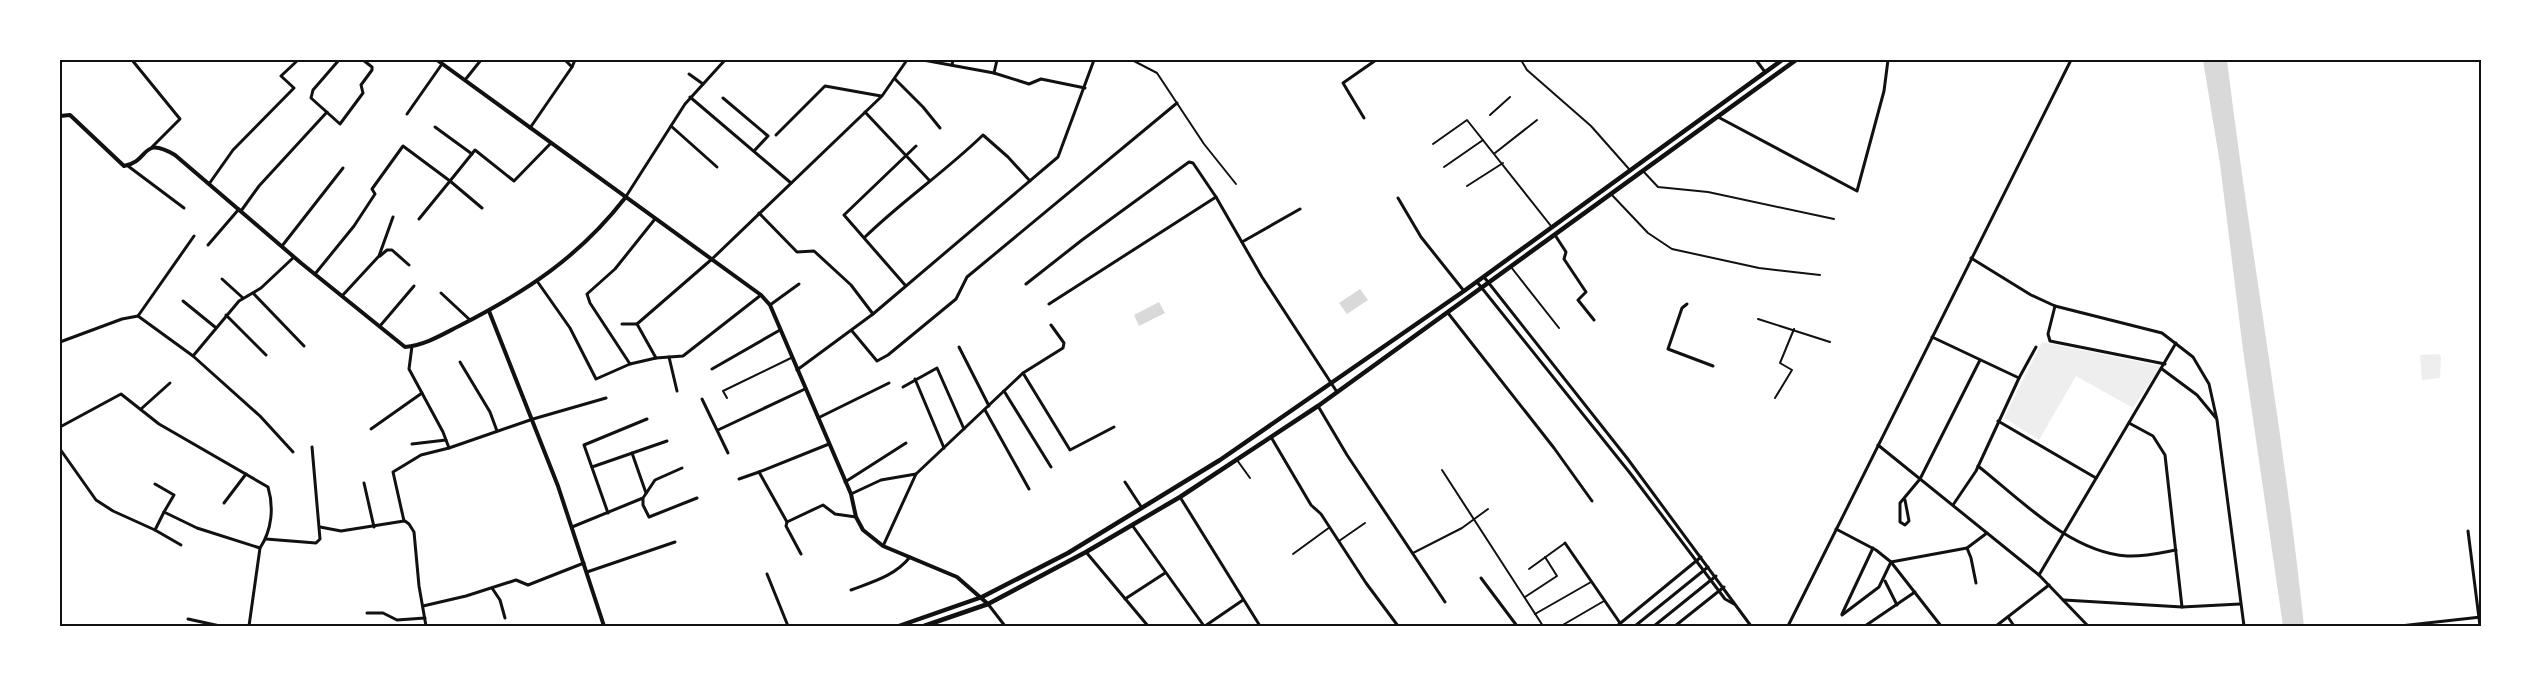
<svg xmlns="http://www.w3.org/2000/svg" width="2541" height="686" font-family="'DM Sans',sans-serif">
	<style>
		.green { fill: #eee }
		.water { fill: #d9d9d9 }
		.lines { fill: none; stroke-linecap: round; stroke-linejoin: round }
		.service { stroke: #111; stroke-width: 2 }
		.minor { stroke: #111; stroke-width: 3 }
		.tertiary { stroke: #111; stroke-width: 4 }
		.secondary { stroke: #111; stroke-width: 4.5 }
		.neatline { fill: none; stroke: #111; stroke-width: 2 }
	</style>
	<rect width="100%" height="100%" fill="#fff"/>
	<!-- green -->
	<g class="green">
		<path d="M 2042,342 L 2161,366 L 2133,408 L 2076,376 L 2039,440 L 2004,418 Z"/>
		<path d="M 2439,354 L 2441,356 L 2440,378 L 2422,380 L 2420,355 Z"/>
	</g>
	<!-- water -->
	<g class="water">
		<path d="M 2203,60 L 2227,60 C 2250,249 2284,436 2304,626 L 2283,626 L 2243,350 L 2220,164 Z"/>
		<path d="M 1360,289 L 1368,300 L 1347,314 L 1339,303 Z"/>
		<path d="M 1159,302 L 1165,313 L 1139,326 L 1134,315 Z"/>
	</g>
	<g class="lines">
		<!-- service -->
		<g class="service">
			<path d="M 1132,60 L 1157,73 L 1204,144 L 1236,184"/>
			<path d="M 1521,60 L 1527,70 L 1591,126 L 1629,169"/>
			<path d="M 1490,115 L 1510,97"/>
			<path d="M 1433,144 L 1467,120 L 1551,226"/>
			<path d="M 1495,153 L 1537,120"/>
			<path d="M 1444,167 L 1483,140"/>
			<path d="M 1643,171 L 1658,187 L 1708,192 L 1834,219"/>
			<path d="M 1467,186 L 1503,163"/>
			<path d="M 1611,194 L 1648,233 L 1672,249 L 1759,268 L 1820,275"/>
			<path d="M 1511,267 L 1559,328"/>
			<path d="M 1758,319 L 1830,342"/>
			<path d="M 727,398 L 723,391 L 791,358"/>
			<path d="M 1775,398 L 1792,370 L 1780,363 L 1794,329"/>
			<path d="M 1237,460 L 1250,478"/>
			<path d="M 1442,470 L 1543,626"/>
			<path d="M 1339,541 L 1365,523"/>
			<path d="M 1413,553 L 1462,528 L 1488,509"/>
			<path d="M 1293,554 L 1330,527"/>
			<path d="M 1529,569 L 1565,543"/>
			<path d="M 1525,597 L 1557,576 L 1545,557"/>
			<path d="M 1535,614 L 1591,582"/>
			<path d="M 1561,626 L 1604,601"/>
		</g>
		<!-- minor -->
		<g class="minor">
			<path d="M 132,60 L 180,119 L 152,147"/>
			<path d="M 339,60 L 313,90 L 311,98 L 340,124 L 363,93 L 361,85 L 372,70 L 372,67 L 363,60"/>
			<path d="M 565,60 L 572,67"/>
			<path d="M 923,60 L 994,73 L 1029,84 L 1041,79 L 1085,88"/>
			<path d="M 1756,60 L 1765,72"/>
			<path d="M 952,65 L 953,60"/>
			<path d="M 994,73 L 997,60"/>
			<path d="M 689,74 L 703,84"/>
			<path d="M 895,79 L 923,107 L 940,128"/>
			<path d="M 465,80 L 481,60"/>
			<path d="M 690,97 L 791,183"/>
			<path d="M 723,98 L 768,136 L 754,151"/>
			<path d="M 865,112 L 929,180"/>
			<path d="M 407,114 L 442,64"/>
			<path d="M 1718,117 L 1857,191 L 1884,91 L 1888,60"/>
			<path d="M 1364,118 L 1343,83 L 1376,60"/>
			<path d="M 671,126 L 717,167"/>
			<path d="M 435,127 L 472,154"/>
			<path d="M 530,128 L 572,67 L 575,60"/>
			<path d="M 776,135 L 825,86 L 881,96"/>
			<path d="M 128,166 L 184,208"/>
			<path d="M 209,184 L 233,150 L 294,88 L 281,76 L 298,60"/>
			<path d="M 625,198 L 685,104 L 725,60"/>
			<path d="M 1398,198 L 1421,237 L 1464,291"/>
			<path d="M 482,208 L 450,181 L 475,150 L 514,181 L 551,143"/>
			<path d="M 241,211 L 259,186 L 327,112"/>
			<path d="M 759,213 L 797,252 L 814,251 L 851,285 L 873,314"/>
			<path d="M 655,219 L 615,269 L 587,294 L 590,303 L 630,364 L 656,358 L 683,356 L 761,295"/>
			<path d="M 1555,235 L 1566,252 L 1564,259 L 1586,292 L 1578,300 L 1594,320"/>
			<path d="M 865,237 C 902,201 946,171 983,135 L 1008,157 L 1030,181"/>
			<path d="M 1242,242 L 1300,209"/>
			<path d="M 208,245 L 239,209"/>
			<path d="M 282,246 L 343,168"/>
			<path d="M 380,256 L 387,250 L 392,250 L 409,265"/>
			<path d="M 1971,258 L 2031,295 L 2055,306 L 2162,333 L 2193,357 L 2209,384 L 2217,420 L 2244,626"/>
			<path d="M 315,274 L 354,226 L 375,194 L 372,189 L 403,146 L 450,181 L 419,219"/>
			<path d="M 1484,277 L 1627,458 L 1751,626"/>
			<path d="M 222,279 L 243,298"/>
			<path d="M 537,281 L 570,328 L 596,379 L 630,364"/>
			<path d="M 1477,282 L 1630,473 L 1725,599 L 1734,604"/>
			<path d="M 1026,284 L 1082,240 L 1189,162 L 1193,163 L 1216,197 L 1262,277 L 1337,392"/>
			<path d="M 905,285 L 844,215 L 916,146"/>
			<path d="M 253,293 L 304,346"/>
			<path d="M 441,293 L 470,320"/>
			<path d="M 342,296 L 379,256 L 393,217"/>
			<path d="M 183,301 L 215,327"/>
			<path d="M 1049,304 L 1216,197"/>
			<path d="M 1687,304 L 1682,308 L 1668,349 L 1713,366"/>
			<path d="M 770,305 L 799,284"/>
			<path d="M 2055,306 L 2048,334 L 2050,341 L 2165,364"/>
			<path d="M 1448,313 L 1554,448 L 1592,501"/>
			<path d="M 226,315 L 266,355"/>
			<path d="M 138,316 L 194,236"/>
			<path d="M 622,324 L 637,324 L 656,358"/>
			<path d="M 637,324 L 712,259 L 882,96 L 907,60"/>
			<path d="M 380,326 L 414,286"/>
			<path d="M 852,331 L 877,361 L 888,355 L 956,299 L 967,277 L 1177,103"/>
			<path d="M 1932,337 L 2019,378"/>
			<path d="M 60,342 L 122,319 L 138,316 L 193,356 L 239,301 L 261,288 L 294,257"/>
			<path d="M 412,346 L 409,369 L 443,432 L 449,448 L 533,419 L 606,398"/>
			<path d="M 959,347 L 989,406"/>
			<path d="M 193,356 L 260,416 L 293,452"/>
			<path d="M 669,357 L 677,391"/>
			<path d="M 460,362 L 490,412 L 497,431"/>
			<path d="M 712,369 L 780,330"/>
			<path d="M 2162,369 L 2197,395 L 2216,418"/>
			<path d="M 797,370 L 873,314 L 1058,157 L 1094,60"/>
			<path d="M 1023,373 L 1070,450 L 1114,427"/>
			<path d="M 915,379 L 944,448"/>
			<path d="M 903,387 L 937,368 L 964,429"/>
			<path d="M 1004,391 L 1051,467"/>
			<path d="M 702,399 L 728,453"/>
			<path d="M 1318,406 L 1347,455 L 1445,602"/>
			<path d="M 141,409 L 170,383"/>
			<path d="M 985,410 L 1029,489"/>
			<path d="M 818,418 L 889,383"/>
			<path d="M 1998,421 L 2096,478"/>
			<path d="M 2129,423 L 2153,436 L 2165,455 L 2182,607"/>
			<path d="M 60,427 L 121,394 L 159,424 L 268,487 C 274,507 272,530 260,548 L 249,626"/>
			<path d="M 371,429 L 422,393"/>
			<path d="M 718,430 L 805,389"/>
			<path d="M 1271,437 L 1311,505 L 1321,514 L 1366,583 L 1398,626"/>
			<path d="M 412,444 L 446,440"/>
			<path d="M 1878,445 L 2039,575 L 2088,626"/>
			<path d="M 60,449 L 96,500 L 113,511 L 155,530 L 164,512"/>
			<path d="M 632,453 L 646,493"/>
			<path d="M 1978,466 C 2021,500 2070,552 2127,556 C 2144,557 2160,553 2176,550"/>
			<path d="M 592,467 L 667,441"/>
			<path d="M 739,479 L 759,472"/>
			<path d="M 845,482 L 906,443"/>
			<path d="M 1125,482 L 1142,508"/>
			<path d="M 364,483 L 374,527"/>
			<path d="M 155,484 L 174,495 L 164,512 L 197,528 L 260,548"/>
			<path d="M 851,494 L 881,480 L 916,474"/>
			<path d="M 1180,497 L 1260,626"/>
			<path d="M 643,499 L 643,505 L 649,517 L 697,498"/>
			<path d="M 1905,500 L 1909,521 L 1905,525 L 1900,522 L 1900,503 L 1920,479 L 1980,360"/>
			<path d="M 224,503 L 246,474"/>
			<path d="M 1953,505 L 1976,471 L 2019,378 L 2036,347"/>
			<path d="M 608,513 L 584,445 L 647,419"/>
			<path d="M 404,521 L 393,472 L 421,455 L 449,448"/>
			<path d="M 405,521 L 409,524 L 414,532 L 419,586 L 426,626"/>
			<path d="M 787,522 L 823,505 L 835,514 L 856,517"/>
			<path d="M 1132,525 L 1204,626"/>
			<path d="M 320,527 L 341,531 L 404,521"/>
			<path d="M 572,527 L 643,498 L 655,480 L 682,468"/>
			<path d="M 1836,529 L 1876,550 L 1891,562 L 1941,626"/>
			<path d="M 155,530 L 181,545"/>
			<path d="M 2468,531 L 2480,626"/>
			<path d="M 266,539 L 316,543 L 320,539 L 312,447"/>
			<path d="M 1565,543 L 1620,623"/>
			<path d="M 883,546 L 916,474 L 1023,373 L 1063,348 L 1064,343 L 1051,325"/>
			<path d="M 1967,548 L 1971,558 L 1976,583"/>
			<path d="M 1086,552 L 1148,626"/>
			<path d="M 801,554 L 786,526 L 787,522 L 759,472 L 829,444"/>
			<path d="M 587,572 L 675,542"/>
			<path d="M 767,574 L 788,626"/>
			<path d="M 2039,575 L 2176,343"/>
			<path d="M 1481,578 L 1517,626"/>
			<path d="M 1885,581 L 1897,605"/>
			<path d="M 492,588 L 500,600 L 505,618"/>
			<path d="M 851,590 C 872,582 895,576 910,557"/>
			<path d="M 1125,599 L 1165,573"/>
			<path d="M 2064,600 L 2182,607 L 2240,604"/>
			<path d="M 988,604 L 1005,626"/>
			<path d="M 423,606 L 466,596 L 516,580 L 528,585 L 584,563"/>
			<path d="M 367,613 L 383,613 L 397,620 L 425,618"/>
			<path d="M 1842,614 L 1873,548"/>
			<path d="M 1842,615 L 1879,587 L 1891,562 L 1967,548 L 1987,533"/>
			<path d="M 2008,617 L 2014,626"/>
			<path d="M 188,619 L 220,626"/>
			<path d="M 1205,626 L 1243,600"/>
			<path d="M 1617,626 L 1701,557"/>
			<path d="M 1635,626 L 1708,567"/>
			<path d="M 1654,626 L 1716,576"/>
			<path d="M 1675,626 L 1724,587"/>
			<path d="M 1788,626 L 2071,60"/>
			<path d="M 1865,626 L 1915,592"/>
			<path d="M 1996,626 L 2049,585"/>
			<path d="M 2400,626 L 2481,617"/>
		</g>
		<!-- tertiary -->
		<g class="tertiary">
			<path d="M 437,60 L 761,295 L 770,305 L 851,494 L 856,517 L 863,530 L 883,546 L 957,577 L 988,604"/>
			<path d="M 60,116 L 70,115 L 124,166 C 151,161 140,135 175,155 L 301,263 L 405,347 C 426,345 443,334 461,325 C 527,291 579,257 625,198"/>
			<path d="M 489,311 L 558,486 L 604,626"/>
		</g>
		<!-- secondary -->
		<g class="secondary">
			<path d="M 899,626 L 982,597 L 1068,553 L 1220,460 L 1464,291 L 1782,60"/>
			<path d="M 924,626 L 988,604 L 1086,552 L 1180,497 L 1318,406 L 1796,60"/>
		</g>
	</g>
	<!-- border -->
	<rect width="2541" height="686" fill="none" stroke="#ffffff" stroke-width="122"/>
	<rect x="61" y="61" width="2419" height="564" class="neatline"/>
</svg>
